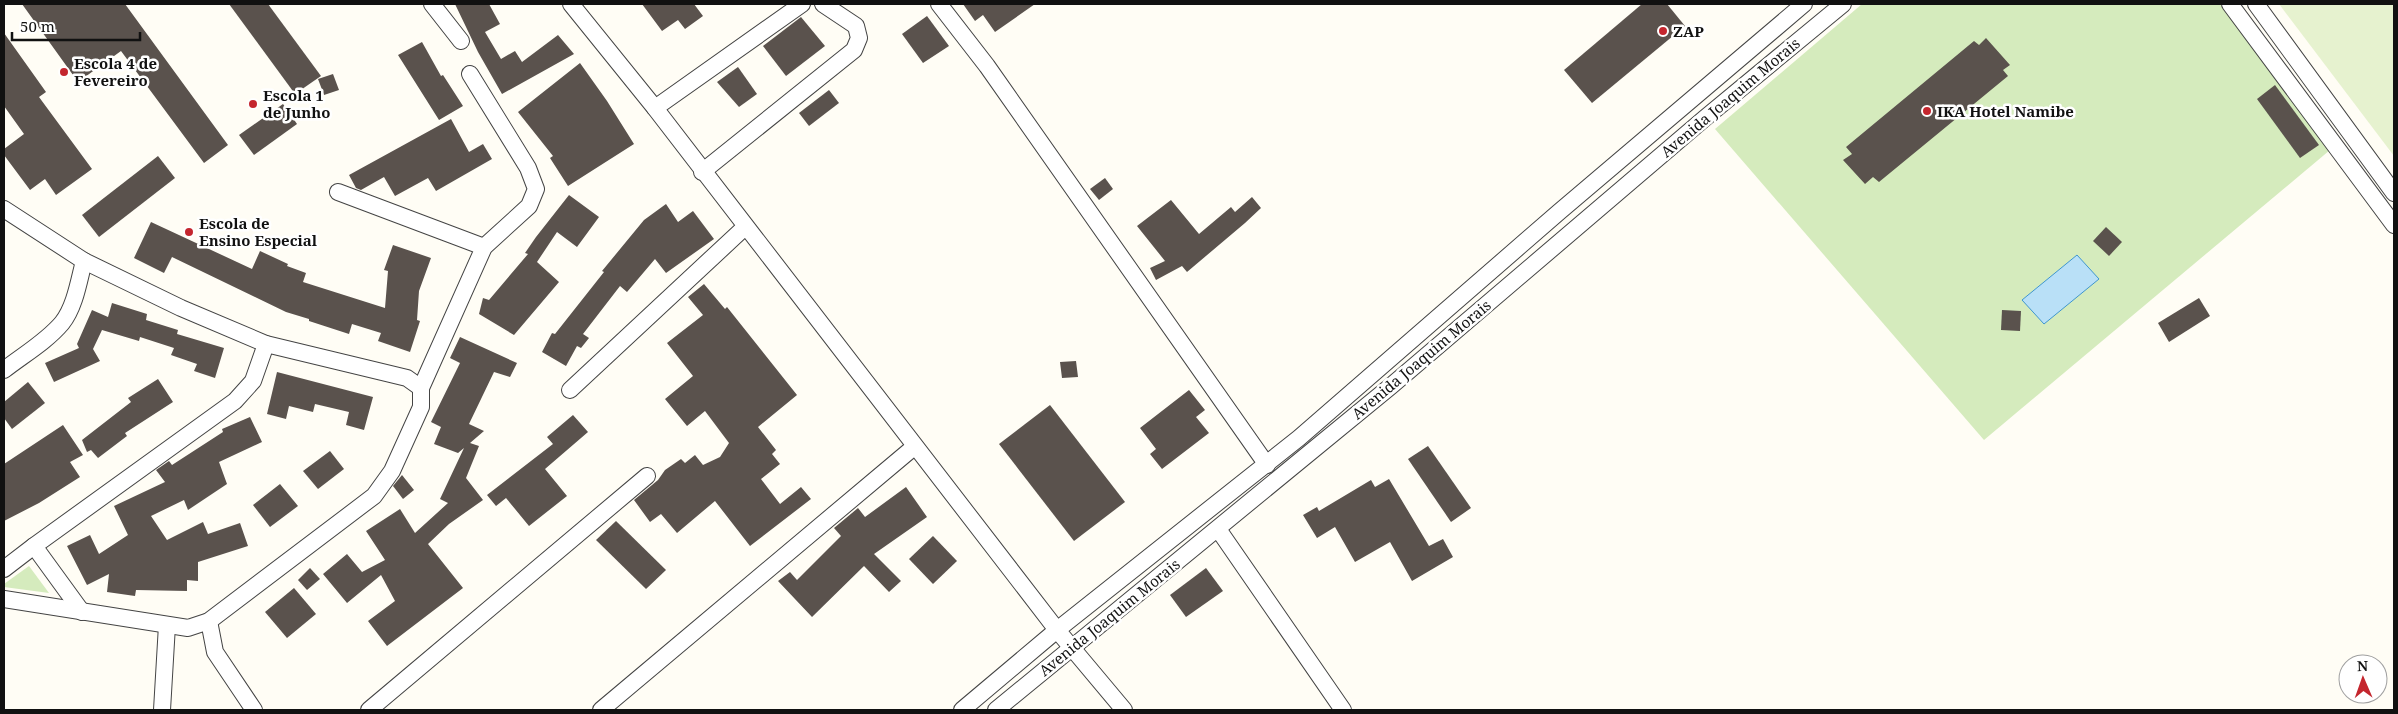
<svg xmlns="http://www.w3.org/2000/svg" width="2398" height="714" font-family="'Noto Serif',serif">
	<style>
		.green { fill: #d5ebbd }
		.pitch { fill: #e6f2cf }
		.water { fill: #b9e0f7; stroke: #3f96cf }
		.building { fill: #5a524d }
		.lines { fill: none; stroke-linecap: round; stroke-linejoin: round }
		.minor-casing { stroke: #444; stroke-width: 18 }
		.minor { stroke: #fff; stroke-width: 16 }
		.poi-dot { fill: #c4262e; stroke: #fff; stroke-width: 2 }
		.labels { text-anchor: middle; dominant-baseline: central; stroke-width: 5; stroke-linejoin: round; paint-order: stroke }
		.poi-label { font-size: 15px; font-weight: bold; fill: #111; stroke: #fff; text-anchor: start }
		.street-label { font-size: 15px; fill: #111; stroke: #fff }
	</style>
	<rect width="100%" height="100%" fill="#fffdf5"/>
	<!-- green -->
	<g class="green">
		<path d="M 1862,4 L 2220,4 L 2330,150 L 1984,440 L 1715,129 Z"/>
		<path d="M 29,566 L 49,593 L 4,587 L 4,584 Z"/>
	</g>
	<!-- pitch -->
	<path class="pitch" d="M 2279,4 L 2394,4 L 2394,156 Z"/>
	<!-- water -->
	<path class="water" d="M 2077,255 L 2099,279 L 2044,324 L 2022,300 Z"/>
	<!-- building -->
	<g class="building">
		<path d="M 22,4 L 125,4 L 228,145 L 204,163 L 121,51 L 78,82 Z"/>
		<path d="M 229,4 L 268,4 L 321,76 L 295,94 Z"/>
		<path d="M 455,4 L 489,4 L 500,24 L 485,32 L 501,59 L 515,51 L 522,62 L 558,35 L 574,54 L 502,94 L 478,52 Z"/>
		<path d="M 642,4 L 694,4 L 703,16 L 685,29 L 678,20 L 662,31 Z"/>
		<path d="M 963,4 L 1035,4 L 995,32 L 983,15 L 975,21 Z"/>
		<path d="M 1642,4 L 1667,4 L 1685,26 L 1592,103 L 1564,70 Z"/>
		<path d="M 927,16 L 949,46 L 923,63 L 902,34 Z"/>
		<path d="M 801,17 L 825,46 L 786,76 L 763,46 Z"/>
		<path d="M 4,33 L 46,92 L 39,97 L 92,169 L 56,195 L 45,179 L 30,190 L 4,155 L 4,149 L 24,134 L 4,106 Z"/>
		<path d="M 1986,38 L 2010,65 L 2003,70 L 2008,76 L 1879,182 L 1873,177 L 1865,184 L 1843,160 L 1852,154 L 1846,147 L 1974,41 L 1979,45 Z"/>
		<path d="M 422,42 L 441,76 L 443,75 L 463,106 L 439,120 L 398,55 Z"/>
		<path d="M 580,63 L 607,101 L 634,144 L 568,186 L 550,158 L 553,156 L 518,112 Z"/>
		<path d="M 738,67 L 757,94 L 739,107 L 717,82 Z"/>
		<path d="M 333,74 L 339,90 L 324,95 L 318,79 Z"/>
		<path d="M 2275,85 L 2319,145 L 2300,158 L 2257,99 Z"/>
		<path d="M 829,90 L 839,103 L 809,126 L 799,113 Z"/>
		<path d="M 283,104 L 297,124 L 254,155 L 239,135 Z"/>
		<path d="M 451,119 L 469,152 L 483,144 L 492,159 L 436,191 L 428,178 L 395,196 L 384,177 L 361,190 L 356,188 L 349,175 Z"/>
		<path d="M 158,156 L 175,178 L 99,237 L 82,215 Z"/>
		<path d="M 1105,178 L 1113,189 L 1099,200 L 1090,189 Z"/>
		<path d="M 569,195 L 599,217 L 577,247 L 557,232 L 537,262 L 559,282 L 514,335 L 479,314 L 483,298 L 489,300 L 528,254 L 525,253 L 536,237 Z"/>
		<path d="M 1252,197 L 1261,208 L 1245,223 L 1187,272 L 1182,266 L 1156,280 L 1150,268 L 1165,261 L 1137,226 L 1171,200 L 1199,234 L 1231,207 L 1235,212 Z"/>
		<path d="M 666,204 L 678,222 L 693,211 L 714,239 L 666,273 L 655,259 L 627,292 L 620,286 L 583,334 L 589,338 L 581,348 L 577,346 L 566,366 L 542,352 L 552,333 L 555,334 L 604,272 L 602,271 L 644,220 Z"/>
		<path d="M 151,222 L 252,269 L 260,251 L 288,264 L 287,266 L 306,273 L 303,282 L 385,308 L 388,271 L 384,270 L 393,245 L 431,258 L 419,291 L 417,320 L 420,321 L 410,352 L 378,341 L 381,333 L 352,324 L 349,334 L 309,321 L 309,319 L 286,312 L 172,257 L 164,273 L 134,258 Z"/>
		<path d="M 2106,227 L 2122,242 L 2109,256 L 2093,241 Z"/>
		<path d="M 704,284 L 725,309 L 727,307 L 797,395 L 758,427 L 776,450 L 772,454 L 780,464 L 761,479 L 780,504 L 801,487 L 811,499 L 750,546 L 715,501 L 677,533 L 661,514 L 650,522 L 634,500 L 658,480 L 665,470 L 681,459 L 685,463 L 695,455 L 703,465 L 720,457 L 729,443 L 705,411 L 687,426 L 665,399 L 693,376 L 667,343 L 703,315 L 688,297 Z"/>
		<path d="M 2199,298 L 2210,316 L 2169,342 L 2158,323 Z"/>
		<path d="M 112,303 L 147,314 L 146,320 L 178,330 L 177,334 L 224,348 L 215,378 L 194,371 L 197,364 L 171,355 L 174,348 L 140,337 L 139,341 L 102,330 L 93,349 L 100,361 L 54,382 L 45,363 L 79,348 L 77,344 L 92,310 L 108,317 Z"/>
		<path d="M 2002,310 L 2021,311 L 2020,331 L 2001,330 Z"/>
		<path d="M 460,337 L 517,363 L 510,377 L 494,372 L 469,424 L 484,431 L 470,443 L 479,446 L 466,478 L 483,500 L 449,524 L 428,544 L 463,588 L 387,646 L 368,621 L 395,601 L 381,575 L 347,603 L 323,574 L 347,554 L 362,572 L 385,560 L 366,531 L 400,509 L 415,533 L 448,503 L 440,499 L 464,448 L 458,453 L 434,444 L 441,427 L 431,422 L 460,363 L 450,358 Z"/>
		<path d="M 1076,361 L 1078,377 L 1062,378 L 1060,362 Z"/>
		<path d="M 277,372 L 373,397 L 364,430 L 346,425 L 349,412 L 315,404 L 313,412 L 289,406 L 286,419 L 267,414 Z"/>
		<path d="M 158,379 L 173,402 L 125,433 L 127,436 L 98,458 L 91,450 L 87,452 L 82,440 L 131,402 L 128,398 Z"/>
		<path d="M 28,382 L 45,403 L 12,429 L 4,418 L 4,402 Z"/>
		<path d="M 1189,390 L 1205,410 L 1196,417 L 1209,433 L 1162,469 L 1150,454 L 1156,449 L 1140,428 Z"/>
		<path d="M 1050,405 L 1125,502 L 1074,541 L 999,444 Z"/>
		<path d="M 573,415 L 588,432 L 545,469 L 567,496 L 529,526 L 506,498 L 496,506 L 487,495 L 553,444 L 547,437 Z"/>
		<path d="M 250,417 L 262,442 L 219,462 L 227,484 L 188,510 L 184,500 L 151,516 L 167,540 L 203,522 L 208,534 L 240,523 L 248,546 L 198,562 L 198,581 L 187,580 L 187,591 L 136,590 L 135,596 L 107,592 L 109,574 L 87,585 L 67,546 L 90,535 L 99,554 L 128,535 L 114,506 L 165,482 L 156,470 L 169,461 L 172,465 L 223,432 L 222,429 Z"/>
		<path d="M 63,425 L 83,455 L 70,462 L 80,477 L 39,503 L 4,521 L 4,464 Z"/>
		<path d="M 1428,446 L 1471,508 L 1451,522 L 1408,459 Z"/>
		<path d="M 330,451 L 344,469 L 318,489 L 303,471 Z"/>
		<path d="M 402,475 L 414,490 L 403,499 L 393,486 Z"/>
		<path d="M 1389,479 L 1429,546 L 1443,539 L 1453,557 L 1412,581 L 1390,542 L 1355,562 L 1335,527 L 1317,538 L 1303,515 L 1317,507 L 1319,511 L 1371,480 L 1375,487 Z"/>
		<path d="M 280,484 L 298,506 L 270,527 L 253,505 Z"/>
		<path d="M 906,487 L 927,517 L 874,554 L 901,581 L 889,592 L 864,566 L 812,617 L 778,581 L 790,572 L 797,580 L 841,536 L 834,528 L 858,508 L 865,517 Z"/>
		<path d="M 616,521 L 666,570 L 646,589 L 596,540 Z"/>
		<path d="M 933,536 L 957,561 L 933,584 L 909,559 Z"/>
		<path d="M 310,568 L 320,579 L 307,590 L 298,580 Z"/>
		<path d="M 1206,568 L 1223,591 L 1186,617 L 1170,595 Z"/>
		<path d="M 294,588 L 316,614 L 287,638 L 265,612 Z"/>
	</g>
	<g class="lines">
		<defs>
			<g id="minor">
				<path d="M 432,4 L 461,41"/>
				<path d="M 571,4 L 655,108 L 1057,630 L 1124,710"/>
				<path d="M 939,4 L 987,66 L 1267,465"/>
				<path d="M 2230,4 L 2394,225"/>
				<path d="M 2256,4 L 2394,193"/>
				<path d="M 655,108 L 802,4"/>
				<path d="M 702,172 L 854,50 L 859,38 L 856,26 L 823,4"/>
				<path d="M 338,192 L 484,247"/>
				<path d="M 4,209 L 84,261 L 181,308 L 266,344 L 407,378 L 421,388 L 421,407 L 392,471 L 374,496 L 209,621 L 188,628 L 4,599"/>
				<path d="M 4,370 C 23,355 46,342 62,323 C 75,307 79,280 84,261"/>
				<path d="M 421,388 L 484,247 L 529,206 L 536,189 L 528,168 L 470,74"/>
				<path d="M 570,390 L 745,227"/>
				<path d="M 1218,529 L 1343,710"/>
				<path d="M 4,569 L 34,546"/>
				<path d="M 82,612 L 34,546 L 235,401 L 253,381 L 266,344"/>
				<path d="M 209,621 L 215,652 L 254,710"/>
				<path d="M 162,710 L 167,625"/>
				<path d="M 369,710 L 647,476"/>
				<path d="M 601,710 L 914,447"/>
				<path d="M 962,710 L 1057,630 L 1299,438 L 1559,212 L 1804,4"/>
				<path d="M 996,710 L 1391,386 L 1705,118 L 1843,4"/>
			</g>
		</defs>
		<!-- minor casing -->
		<use href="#minor" class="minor-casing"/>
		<!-- minor -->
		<use href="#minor" class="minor"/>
	</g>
	<!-- markers -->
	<g class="poi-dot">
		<circle cx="1663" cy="31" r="5"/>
		<circle cx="64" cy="72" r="5"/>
		<circle cx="253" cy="104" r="5"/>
		<circle cx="1927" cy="111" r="5"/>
		<circle cx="189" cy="232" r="5"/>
	</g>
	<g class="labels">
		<!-- poi labels -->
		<g class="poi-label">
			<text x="1673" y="31">ZAP</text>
			<text x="74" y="63">Escola 4 de<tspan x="74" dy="17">Fevereiro</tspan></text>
			<text x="263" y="95">Escola 1<tspan x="263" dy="17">de Junho</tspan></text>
			<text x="1937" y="111">IKA Hotel Namibe</text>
			<text x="199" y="223">Escola de<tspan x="199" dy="17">Ensino Especial</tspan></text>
		</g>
		<!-- street labels -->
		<g class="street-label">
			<text transform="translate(1730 97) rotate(-40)">Avenida Joaquim Morais</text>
			<text transform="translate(1421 359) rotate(-40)">Avenida Joaquim Morais</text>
			<text transform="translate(1109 617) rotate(-39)">Avenida Joaquim Morais</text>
		</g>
	</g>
	<!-- border -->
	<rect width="2398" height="714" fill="none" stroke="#111111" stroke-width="10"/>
	<!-- north arrow -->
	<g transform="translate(2363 679) rotate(358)"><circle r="24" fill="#ffffff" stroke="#a0a0a0"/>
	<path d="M0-4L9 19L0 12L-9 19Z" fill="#c4262e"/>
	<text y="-8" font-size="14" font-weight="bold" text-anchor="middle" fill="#111111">N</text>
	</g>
	<!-- scale -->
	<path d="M12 32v8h128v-8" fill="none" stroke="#111111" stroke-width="2.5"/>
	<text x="20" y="32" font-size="15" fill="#111111" stroke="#ffffff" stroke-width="4" paint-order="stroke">50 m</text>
</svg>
